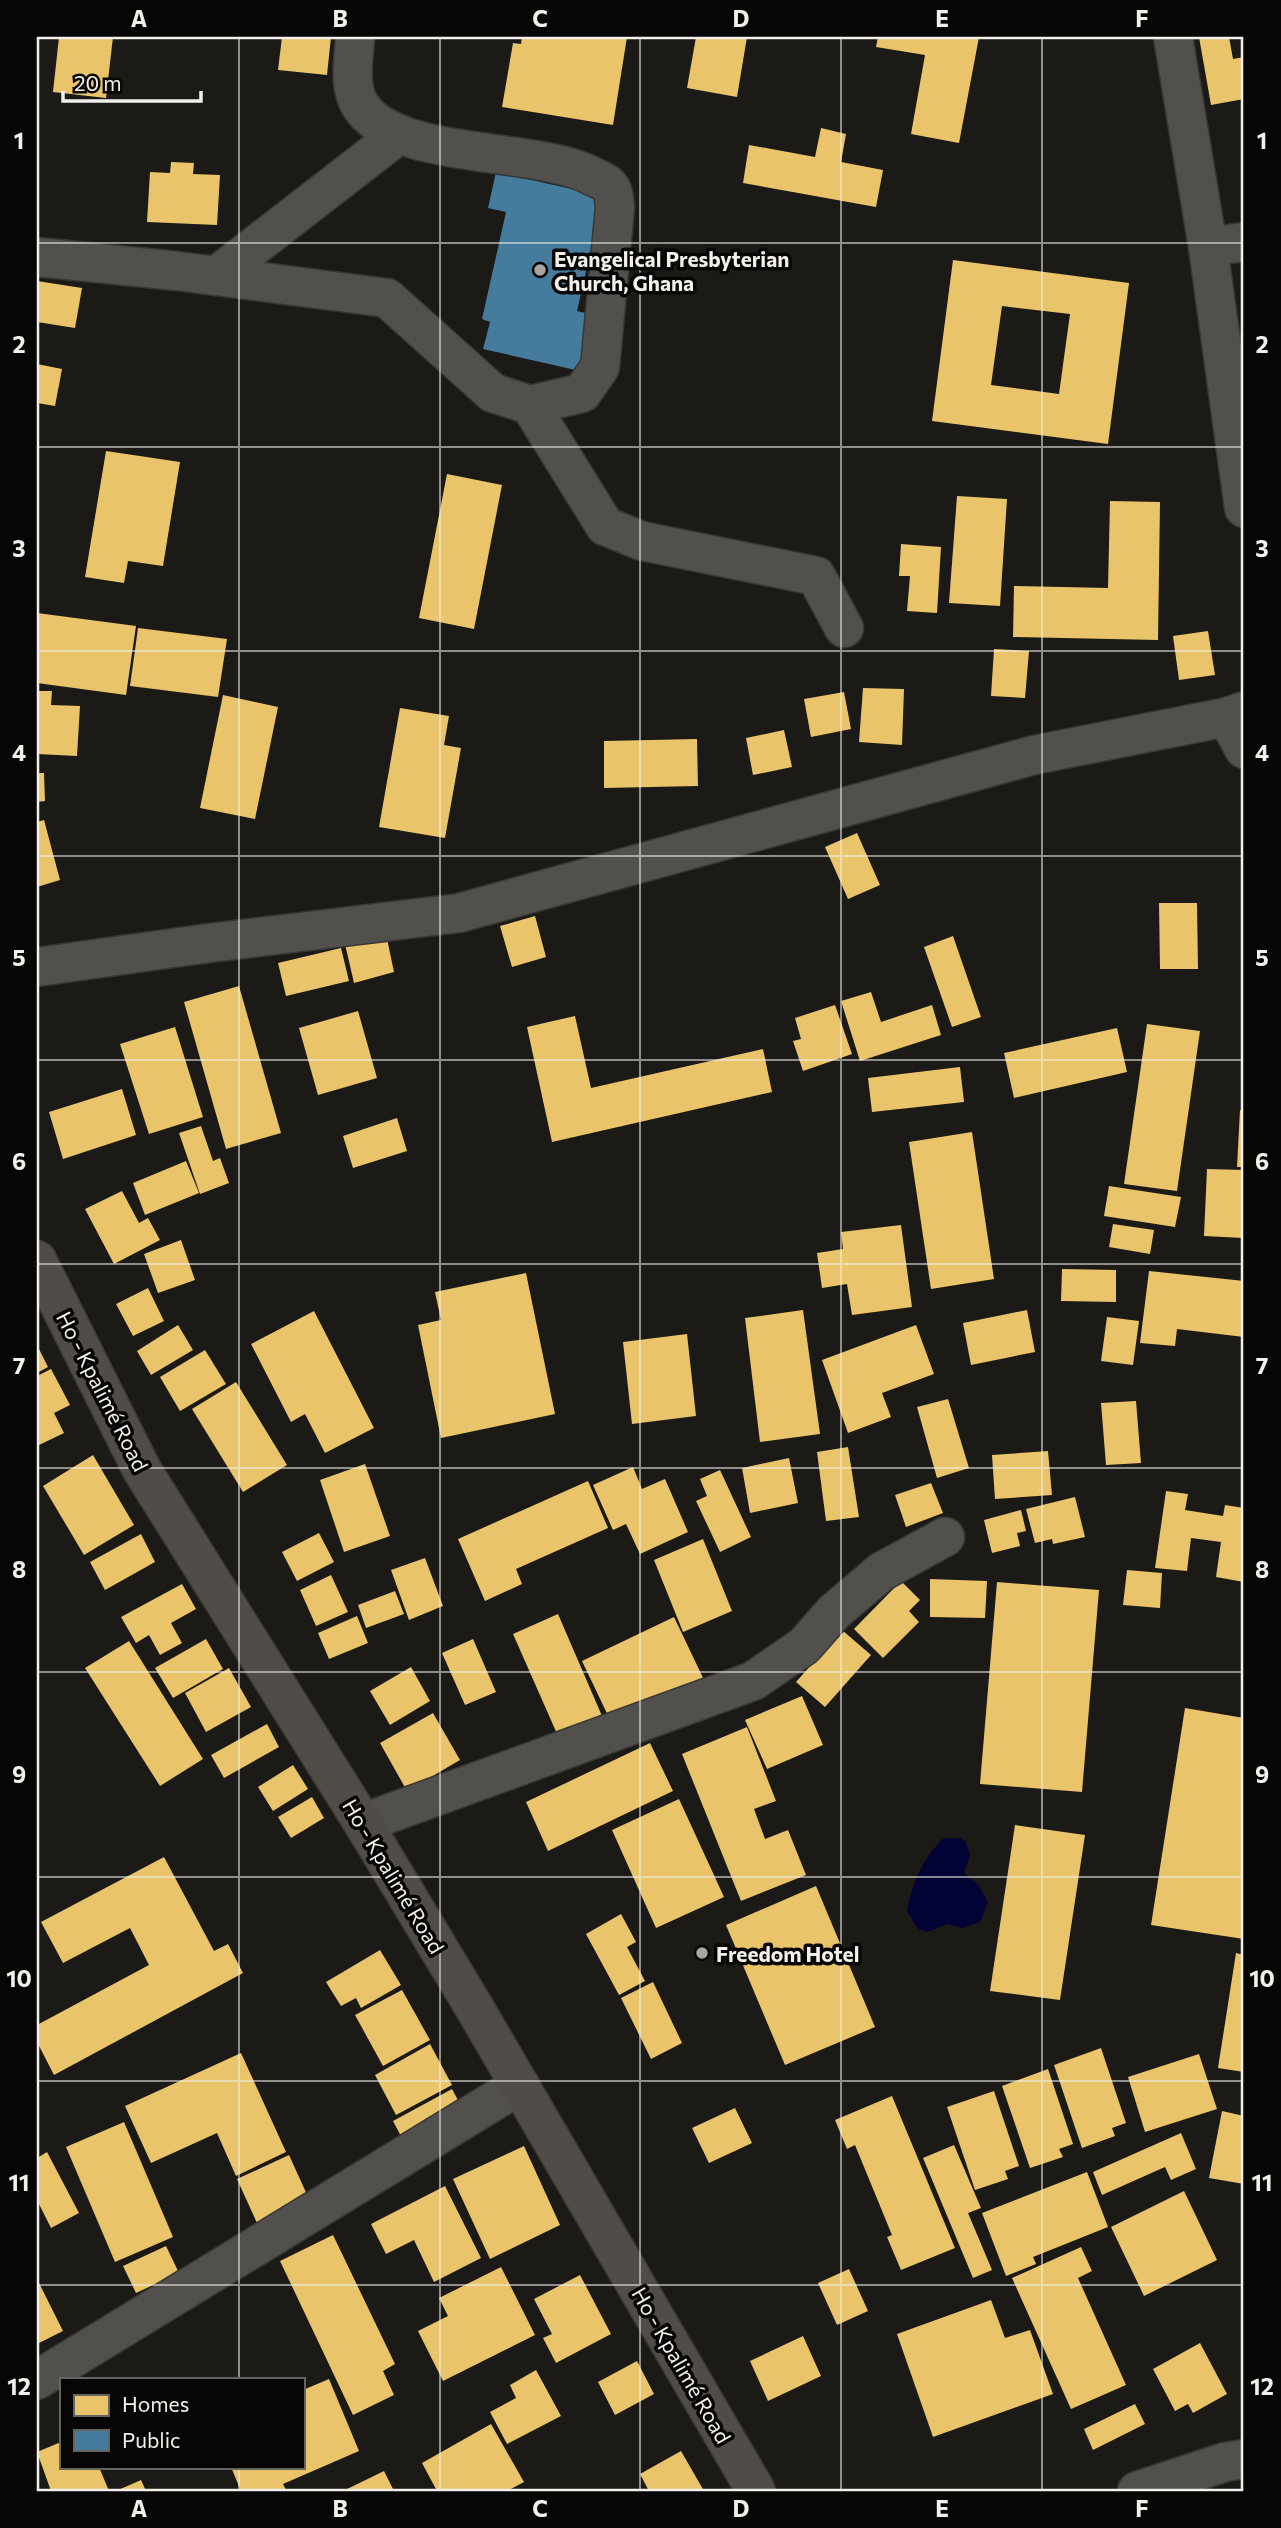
<svg xmlns="http://www.w3.org/2000/svg" width="1281" height="2528" font-family="Commissioner,sans-serif">
	<style>
		.water { fill: #030235 }
		.homes { fill: #e9c46a; fill-rule: evenodd }
		.public { fill: #457b9d }
		.lines { fill: none; stroke-linecap: round; stroke-linejoin: round }
		.minor-casing { stroke: #393734; stroke-width: 41 }
		.secondary-casing { stroke: #393734; stroke-width: 41 }
		.minor { stroke: #51504d; stroke-width: 38 }
		.secondary { stroke: #514c48; stroke-width: 38 }
		.grid { fill: none; stroke: #f3f0ec; stroke-width: 2; stroke-opacity: 0.55 }
		.poi-dot { fill: #a8a5a1; stroke: #070604; stroke-width: 2.5 }
		.labels { text-anchor: middle; dominant-baseline: central; stroke-width: 7; stroke-linejoin: round; paint-order: stroke }
		.poi-label { font-size: 21px; font-weight: bold; fill: #f3f0ec; stroke: #070604; text-anchor: start }
		.street-label { font-size: 21px; fill: #f3f0ec; stroke: #070604 }
		.neatline { fill: none; stroke: #f3f0ec; stroke-width: 2.5 }
		.grid-label { font-size: 23px; text-anchor: middle; font-weight: bold; fill: #f3f0ec }
	</style>
	<rect width="100%" height="100%" fill="#1c1a16"/>
	<!-- water -->
	<path class="water" d="M 944,1838 L 960,1838 L 966,1842 L 970,1855 L 964,1873 L 979,1886 L 988,1902 L 980,1922 L 963,1928 L 947,1924 L 927,1932 L 918,1929 L 907,1911 C 911,1885 924,1856 944,1838 Z"/>
	<!-- homes -->
	<g class="homes">
		<path d="M 59,37 L 113,37 L 106,98 L 53,92 Z"/>
		<path d="M 282,37 L 331,37 L 327,75 L 278,70 Z"/>
		<path d="M 522,37 L 627,37 L 613,125 L 502,107 L 513,43 L 521,44 Z"/>
		<path d="M 696,37 L 747,37 L 737,97 L 687,88 Z"/>
		<path d="M 878,37 L 979,37 L 959,143 L 911,134 L 925,55 L 876,47 Z"/>
		<path d="M 1199,37 L 1229,37 L 1233,59 L 1244,57 L 1244,99 L 1211,105 Z"/>
		<path d="M 821,128 L 846,134 L 841,162 L 883,170 L 876,207 L 743,183 L 749,145 L 815,157 Z"/>
		<path d="M 171,162 L 194,163 L 193,174 L 220,175 L 217,225 L 147,222 L 150,172 L 170,173 Z"/>
		<path d="M 953,260 L 1129,283 L 1108,444 L 932,421 ZM 1002,306 L 1070,314 L 1059,394 L 991,385 Z"/>
		<path d="M 37,281 L 82,288 L 75,328 L 37,322 Z"/>
		<path d="M 37,364 L 62,369 L 55,406 L 37,403 Z"/>
		<path d="M 106,451 L 180,462 L 163,566 L 128,561 L 124,583 L 85,577 Z"/>
		<path d="M 447,474 L 502,485 L 474,629 L 419,618 Z"/>
		<path d="M 957,496 L 1007,499 L 1000,606 L 949,603 Z"/>
		<path d="M 1110,501 L 1160,502 L 1158,640 L 1013,637 L 1014,586 L 1108,588 Z"/>
		<path d="M 901,544 L 941,547 L 937,613 L 907,611 L 910,576 L 899,576 Z"/>
		<path d="M 37,613 L 136,626 L 126,695 L 37,683 Z"/>
		<path d="M 138,628 L 227,639 L 218,697 L 130,686 Z"/>
		<path d="M 1208,631 L 1215,675 L 1179,680 L 1173,636 Z"/>
		<path d="M 994,649 L 1029,651 L 1025,698 L 991,696 Z"/>
		<path d="M 863,688 L 904,689 L 902,745 L 859,742 Z"/>
		<path d="M 37,691 L 52,691 L 51,705 L 80,706 L 77,756 L 37,754 Z"/>
		<path d="M 844,692 L 851,729 L 811,737 L 804,699 Z"/>
		<path d="M 223,695 L 278,707 L 255,819 L 200,808 Z"/>
		<path d="M 400,708 L 449,716 L 444,745 L 461,748 L 445,838 L 379,827 Z"/>
		<path d="M 784,730 L 792,767 L 753,775 L 746,738 Z"/>
		<path d="M 697,739 L 698,786 L 604,788 L 604,741 Z"/>
		<path d="M 37,773 L 44,773 L 45,801 L 37,802 Z"/>
		<path d="M 44,820 L 60,880 L 37,887 L 37,822 Z"/>
		<path d="M 857,833 L 880,885 L 848,899 L 825,847 Z"/>
		<path d="M 1159,903 L 1197,903 L 1198,969 L 1160,969 Z"/>
		<path d="M 535,916 L 546,957 L 512,967 L 500,926 Z"/>
		<path d="M 386,934 L 394,972 L 354,983 L 345,944 Z"/>
		<path d="M 953,936 L 981,1017 L 952,1027 L 924,947 Z"/>
		<path d="M 341,948 L 349,981 L 286,996 L 278,963 Z"/>
		<path d="M 239,986 L 281,1133 L 226,1149 L 184,1002 Z"/>
		<path d="M 871,992 L 881,1022 L 932,1005 L 941,1035 L 860,1061 L 841,1001 Z"/>
		<path d="M 835,1005 L 852,1054 L 803,1071 L 793,1041 L 801,1039 L 795,1018 Z"/>
		<path d="M 358,1011 L 377,1078 L 318,1095 L 299,1028 Z"/>
		<path d="M 575,1016 L 591,1088 L 763,1049 L 772,1092 L 552,1142 L 527,1027 Z"/>
		<path d="M 1147,1024 L 1200,1031 L 1177,1191 L 1124,1184 Z"/>
		<path d="M 175,1027 L 203,1117 L 149,1134 L 120,1044 Z"/>
		<path d="M 1117,1028 L 1127,1072 L 1014,1098 L 1004,1053 Z"/>
		<path d="M 960,1067 L 964,1102 L 872,1112 L 868,1078 Z"/>
		<path d="M 122,1089 L 136,1135 L 63,1159 L 49,1112 Z"/>
		<path d="M 1240,1110 L 1244,1111 L 1244,1167 L 1237,1167 Z"/>
		<path d="M 397,1118 L 407,1151 L 353,1168 L 343,1136 Z"/>
		<path d="M 201,1126 L 213,1161 L 220,1158 L 229,1183 L 200,1194 L 179,1133 Z"/>
		<path d="M 972,1132 L 994,1279 L 931,1289 L 909,1142 Z"/>
		<path d="M 186,1161 L 199,1193 L 145,1215 L 133,1183 Z"/>
		<path d="M 1207,1169 L 1244,1170 L 1244,1238 L 1204,1236 Z"/>
		<path d="M 1109,1186 L 1181,1197 L 1175,1227 L 1104,1216 Z"/>
		<path d="M 122,1191 L 139,1223 L 148,1218 L 160,1240 L 114,1264 L 85,1209 Z"/>
		<path d="M 1113,1224 L 1154,1230 L 1150,1254 L 1109,1247 Z"/>
		<path d="M 901,1225 L 912,1307 L 852,1315 L 847,1284 L 822,1288 L 817,1253 L 843,1249 L 841,1232 Z"/>
		<path d="M 181,1240 L 195,1280 L 158,1293 L 144,1254 Z"/>
		<path d="M 1062,1269 L 1116,1270 L 1116,1302 L 1061,1301 Z"/>
		<path d="M 1149,1271 L 1244,1281 L 1244,1337 L 1177,1329 L 1175,1346 L 1140,1343 Z"/>
		<path d="M 526,1273 L 555,1414 L 441,1438 L 418,1325 L 441,1320 L 435,1292 Z"/>
		<path d="M 148,1288 L 164,1321 L 133,1336 L 116,1304 Z"/>
		<path d="M 803,1310 L 820,1434 L 760,1442 L 745,1318 Z"/>
		<path d="M 1027,1310 L 1035,1352 L 971,1365 L 963,1323 Z"/>
		<path d="M 314,1311 L 374,1428 L 325,1453 L 305,1414 L 291,1422 L 251,1344 Z"/>
		<path d="M 1107,1317 L 1139,1321 L 1133,1365 L 1101,1361 Z"/>
		<path d="M 178,1325 L 193,1350 L 151,1375 L 137,1351 Z"/>
		<path d="M 916,1325 L 934,1374 L 882,1393 L 891,1417 L 848,1433 L 822,1360 Z"/>
		<path d="M 687,1334 L 696,1416 L 632,1424 L 623,1342 Z"/>
		<path d="M 37,1345 L 48,1367 L 37,1373 Z"/>
		<path d="M 205,1350 L 226,1384 L 180,1411 L 160,1377 Z"/>
		<path d="M 51,1369 L 70,1405 L 54,1413 L 64,1433 L 37,1446 L 37,1376 Z"/>
		<path d="M 236,1382 L 287,1465 L 243,1492 L 192,1409 Z"/>
		<path d="M 948,1399 L 969,1468 L 937,1478 L 917,1407 Z"/>
		<path d="M 1136,1401 L 1141,1463 L 1106,1465 L 1101,1403 Z"/>
		<path d="M 848,1447 L 859,1517 L 826,1521 L 817,1452 Z"/>
		<path d="M 1048,1451 L 1052,1495 L 995,1499 L 992,1455 Z"/>
		<path d="M 93,1455 L 134,1525 L 84,1555 L 43,1486 Z"/>
		<path d="M 789,1458 L 798,1503 L 750,1513 L 742,1468 Z"/>
		<path d="M 365,1464 L 390,1536 L 344,1552 L 320,1480 Z"/>
		<path d="M 633,1467 L 642,1489 L 665,1479 L 688,1532 L 640,1554 L 626,1524 L 613,1530 L 593,1485 Z"/>
		<path d="M 720,1470 L 751,1537 L 720,1552 L 696,1501 L 707,1496 L 700,1479 Z"/>
		<path d="M 588,1481 L 608,1528 L 516,1569 L 522,1584 L 485,1601 L 458,1539 Z"/>
		<path d="M 931,1483 L 943,1513 L 906,1527 L 895,1495 Z"/>
		<path d="M 1166,1491 L 1188,1494 L 1185,1510 L 1223,1516 L 1225,1505 L 1244,1508 L 1244,1582 L 1216,1577 L 1221,1542 L 1191,1538 L 1187,1571 L 1155,1568 Z"/>
		<path d="M 1075,1497 L 1085,1537 L 1053,1544 L 1052,1539 L 1035,1543 L 1026,1509 Z"/>
		<path d="M 1021,1510 L 1026,1531 L 1017,1533 L 1020,1546 L 992,1553 L 984,1520 Z"/>
		<path d="M 319,1533 L 334,1562 L 297,1581 L 282,1552 Z"/>
		<path d="M 141,1534 L 155,1562 L 105,1590 L 90,1562 Z"/>
		<path d="M 703,1539 L 732,1611 L 683,1632 L 654,1560 Z"/>
		<path d="M 425,1558 L 443,1606 L 409,1620 L 391,1570 Z"/>
		<path d="M 1127,1570 L 1162,1573 L 1160,1608 L 1123,1605 Z"/>
		<path d="M 331,1575 L 348,1612 L 316,1626 L 300,1590 Z"/>
		<path d="M 930,1579 L 987,1581 L 985,1618 L 930,1617 Z"/>
		<path d="M 901,1581 L 920,1600 L 909,1611 L 919,1622 L 883,1658 L 854,1629 Z"/>
		<path d="M 997,1582 L 1099,1590 L 1082,1792 L 980,1784 Z"/>
		<path d="M 182,1584 L 196,1609 L 171,1623 L 182,1643 L 160,1655 L 149,1635 L 136,1643 L 121,1617 Z"/>
		<path d="M 395,1591 L 404,1614 L 366,1628 L 358,1605 Z"/>
		<path d="M 558,1614 L 602,1716 L 558,1736 L 513,1634 Z"/>
		<path d="M 357,1616 L 368,1643 L 329,1659 L 318,1633 Z"/>
		<path d="M 674,1617 L 705,1682 L 613,1726 L 582,1661 Z"/>
		<path d="M 842,1630 L 871,1655 L 825,1707 L 796,1682 Z"/>
		<path d="M 206,1639 L 223,1669 L 173,1698 L 155,1668 Z"/>
		<path d="M 473,1639 L 496,1692 L 465,1705 L 442,1653 Z"/>
		<path d="M 129,1641 L 203,1759 L 160,1786 L 85,1668 Z"/>
		<path d="M 411,1667 L 430,1701 L 390,1725 L 370,1691 Z"/>
		<path d="M 229,1668 L 251,1707 L 206,1732 L 185,1693 Z"/>
		<path d="M 802,1696 L 823,1745 L 767,1769 L 745,1720 Z"/>
		<path d="M 1185,1708 L 1244,1718 L 1244,1939 L 1151,1925 Z"/>
		<path d="M 433,1713 L 460,1760 L 407,1791 L 380,1743 Z"/>
		<path d="M 267,1724 L 279,1747 L 224,1778 L 211,1755 Z"/>
		<path d="M 747,1727 L 776,1801 L 754,1809 L 765,1839 L 788,1830 L 806,1875 L 741,1901 L 682,1754 Z"/>
		<path d="M 650,1743 L 673,1791 L 548,1851 L 526,1802 Z"/>
		<path d="M 293,1765 L 308,1789 L 273,1811 L 258,1787 Z"/>
		<path d="M 312,1797 L 324,1818 L 291,1838 L 278,1817 Z"/>
		<path d="M 679,1799 L 724,1897 L 656,1928 L 612,1830 Z"/>
		<path d="M 1015,1825 L 1085,1835 L 1060,2000 L 990,1991 Z"/>
		<path d="M 164,1857 L 214,1951 L 228,1944 L 243,1973 L 54,2075 L 37,2042 L 37,2025 L 149,1965 L 130,1928 L 63,1963 L 41,1922 Z"/>
		<path d="M 816,1886 L 875,2027 L 785,2065 L 726,1925 Z"/>
		<path d="M 621,1914 L 636,1942 L 627,1947 L 645,1981 L 619,1995 L 586,1934 Z"/>
		<path d="M 380,1950 L 401,1985 L 361,2008 L 356,1998 L 341,2006 L 326,1982 Z"/>
		<path d="M 1236,1953 L 1244,1955 L 1244,2072 L 1218,2068 Z"/>
		<path d="M 653,1982 L 682,2043 L 651,2059 L 621,1998 Z"/>
		<path d="M 402,1990 L 430,2040 L 383,2066 L 355,2015 Z"/>
		<path d="M 430,2044 L 452,2085 L 396,2115 L 375,2075 Z"/>
		<path d="M 1101,2048 L 1126,2123 L 1112,2128 L 1115,2136 L 1082,2148 L 1054,2065 Z"/>
		<path d="M 241,2053 L 286,2152 L 236,2176 L 217,2133 L 151,2163 L 125,2106 Z"/>
		<path d="M 1199,2054 L 1217,2109 L 1145,2132 L 1128,2077 Z"/>
		<path d="M 1048,2069 L 1073,2144 L 1059,2149 L 1063,2157 L 1030,2168 L 1002,2086 Z"/>
		<path d="M 452,2089 L 466,2115 L 402,2138 L 393,2121 Z"/>
		<path d="M 994,2091 L 1019,2166 L 1005,2171 L 1008,2179 L 975,2190 L 947,2107 Z"/>
		<path d="M 892,2096 L 955,2248 L 901,2270 L 887,2237 L 892,2235 L 855,2145 L 847,2149 L 835,2120 Z"/>
		<path d="M 735,2108 L 752,2143 L 709,2163 L 692,2128 Z"/>
		<path d="M 1222,2111 L 1244,2116 L 1244,2184 L 1209,2178 Z"/>
		<path d="M 124,2122 L 173,2237 L 115,2262 L 66,2147 Z"/>
		<path d="M 1181,2133 L 1196,2169 L 1171,2180 L 1165,2167 L 1102,2195 L 1093,2172 Z"/>
		<path d="M 954,2145 L 981,2208 L 968,2213 L 992,2270 L 973,2278 L 923,2158 Z"/>
		<path d="M 524,2146 L 560,2225 L 490,2259 L 453,2179 Z"/>
		<path d="M 47,2152 L 79,2213 L 51,2228 L 37,2200 L 37,2158 Z"/>
		<path d="M 289,2155 L 314,2210 L 262,2234 L 237,2179 Z"/>
		<path d="M 1087,2172 L 1108,2227 L 1033,2257 L 1036,2264 L 1006,2276 L 982,2213 Z"/>
		<path d="M 445,2186 L 481,2258 L 434,2282 L 414,2240 L 386,2254 L 371,2224 Z"/>
		<path d="M 1184,2191 L 1217,2260 L 1144,2296 L 1111,2227 Z"/>
		<path d="M 333,2235 L 395,2364 L 383,2371 L 394,2395 L 353,2415 L 280,2261 Z"/>
		<path d="M 166,2246 L 179,2273 L 136,2293 L 123,2266 Z"/>
		<path d="M 1081,2247 L 1092,2271 L 1078,2278 L 1126,2385 L 1071,2409 L 1012,2278 Z"/>
		<path d="M 501,2267 L 535,2335 L 443,2381 L 418,2331 L 448,2316 L 439,2298 Z"/>
		<path d="M 849,2269 L 868,2311 L 837,2325 L 818,2283 Z"/>
		<path d="M 580,2275 L 611,2334 L 556,2363 L 543,2338 L 552,2334 L 534,2299 Z"/>
		<path d="M 39,2283 L 63,2331 L 37,2344 L 37,2284 Z"/>
		<path d="M 991,2300 L 1005,2338 L 1030,2330 L 1053,2394 L 933,2437 L 897,2334 Z"/>
		<path d="M 803,2336 L 821,2376 L 768,2401 L 750,2361 Z"/>
		<path d="M 1200,2343 L 1227,2394 L 1193,2413 L 1188,2404 L 1175,2411 L 1153,2369 Z"/>
		<path d="M 637,2361 L 654,2394 L 615,2415 L 598,2382 Z"/>
		<path d="M 536,2370 L 561,2416 L 507,2444 L 490,2412 L 516,2398 L 510,2385 Z"/>
		<path d="M 329,2379 L 359,2451 L 283,2484 L 286,2490 L 284,2491 L 241,2491 L 231,2467 L 303,2467 L 303,2390 Z"/>
		<path d="M 1135,2404 L 1145,2424 L 1093,2450 L 1084,2429 Z"/>
		<path d="M 491,2424 L 524,2482 L 507,2491 L 437,2491 L 422,2463 Z"/>
		<path d="M 61,2442 L 61,2467 L 99,2467 L 109,2491 L 51,2491 L 37,2452 Z"/>
		<path d="M 681,2451 L 704,2491 L 649,2491 L 640,2474 Z"/>
		<path d="M 384,2471 L 394,2491 L 343,2491 Z"/>
		<path d="M 141,2480 L 146,2491 L 116,2491 Z"/>
	</g>
	<!-- public -->
	<path class="public" d="M 496,172 L 603,196 L 577,311 L 594,315 L 580,371 L 483,349 L 490,322 L 482,319 L 506,212 L 488,208 Z"/>
	<g class="lines">
		<defs>
			<g id="minor">
				<path d="M 1173,37 L 1208,247 L 1244,508"/>
				<path d="M 1208,247 L 1244,242"/>
				<path d="M 37,257 L 177,271 L 387,298 L 493,393 L 530,405 L 582,393 L 600,367 L 615,207 C 614,200 614,192 610,187 C 606,181 597,179 592,176 C 536,146 394,161 360,105 C 348,85 354,59 355,37"/>
				<path d="M 216,276 L 398,135"/>
				<path d="M 530,405 L 605,526 L 642,541 L 816,576 L 844,628"/>
				<path d="M 1227,717 L 1244,749"/>
				<path d="M 37,967 L 209,943 L 459,913 L 1034,755 L 1227,717 L 1244,711"/>
				<path d="M 363,1823 L 753,1681 L 804,1646 L 834,1612 L 881,1572 L 945,1537"/>
				<path d="M 37,2380 L 520,2085"/>
				<path d="M 1137,2491 L 1225,2462 L 1244,2459"/>
			</g>
			<path id="secondary" d="M 37,1260 L 142,1470 L 363,1823 L 474,2007 L 756,2491"/>
		</defs>
		<!-- minor casing -->
		<use href="#minor" class="minor-casing"/>
		<!-- secondary casing -->
		<use href="#secondary" class="secondary-casing"/>
		<!-- minor -->
		<use href="#minor" class="minor"/>
		<!-- secondary -->
		<use href="#secondary" class="secondary"/>
	</g>
	<!-- grid -->
	<path class="grid" d="M 239,37 L 239,2379M 440,37 L 440,2491M 640,37 L 640,2491M 841,37 L 841,2491M 1042,37 L 1042,2491M 37,243 L 1244,243M 37,447 L 1244,447M 37,651 L 1244,651M 37,856 L 1244,856M 37,1060 L 1244,1060M 37,1264 L 1244,1264M 37,1468 L 1244,1468M 37,1672 L 1244,1672M 37,1877 L 1244,1877M 37,2081 L 1244,2081M 37,2285 L 1244,2285M 239,2467 L 239,2491"/>
	<!-- markers -->
	<g class="poi-dot">
		<circle cx="540" cy="270" r="7"/>
		<circle cx="702" cy="1953" r="7"/>
	</g>
	<g class="labels">
		<!-- poi labels -->
		<g class="poi-label">
			<text x="554" y="258">Evangelical Presbyterian<tspan x="554" dy="24">Church, Ghana</tspan></text>
			<text x="716" y="1953">Freedom Hotel</text>
		</g>
		<!-- street labels -->
		<g class="street-label">
			<text transform="translate(103 1391) rotate(63)">Ho - Kpalimé Road</text>
			<text transform="translate(394 1876) rotate(59)">Ho - Kpalimé Road</text>
			<text transform="translate(682 2365) rotate(60)">Ho - Kpalimé Road</text>
		</g>
	</g>
	<!-- border -->
	<rect width="1281" height="2528" fill="none" stroke="#070604" stroke-width="77"/>
	<!-- legend -->
	<rect x="60" y="2378" width="245" height="91" fill="#070604" stroke="#656461" stroke-width="2"/>
	<rect x="74" y="2395" width="35" height="21" fill="#e9c46a" stroke="#656461" stroke-width="2"/>
	<text x="122" y="2412" font-size="21" fill="#f3f0ec">Homes</text>
	<rect x="74" y="2430" width="35" height="21" fill="#457b9d" stroke="#656461" stroke-width="2"/>
	<text x="122" y="2448" font-size="21" fill="#f3f0ec">Public</text>
	<!-- scale -->
	<path d="M63 91v10h138v-10" fill="none" stroke="#f3f0ec" stroke-width="3.5"/>
	<text x="74" y="91" font-size="21" fill="#f3f0ec" stroke="#070604" stroke-width="5" paint-order="stroke">20 m</text>
	<rect x="38" y="38" width="1204" height="2452" class="neatline"/>
	<g class="grid-label">
		<text x="139" y="27">A</text>
		<text x="340" y="27">B</text>
		<text x="540" y="27">C</text>
		<text x="741" y="27">D</text>
		<text x="942" y="27">E</text>
		<text x="1142" y="27">F</text>
		<text x="19" y="149">1</text>
		<text x="1262" y="149">1</text>
		<text x="19" y="353">2</text>
		<text x="1262" y="353">2</text>
		<text x="19" y="557">3</text>
		<text x="1262" y="557">3</text>
		<text x="19" y="761">4</text>
		<text x="1262" y="761">4</text>
		<text x="19" y="966">5</text>
		<text x="1262" y="966">5</text>
		<text x="19" y="1170">6</text>
		<text x="1262" y="1170">6</text>
		<text x="19" y="1374">7</text>
		<text x="1262" y="1374">7</text>
		<text x="19" y="1578">8</text>
		<text x="1262" y="1578">8</text>
		<text x="19" y="1783">9</text>
		<text x="1262" y="1783">9</text>
		<text x="19" y="1987">10</text>
		<text x="1262" y="1987">10</text>
		<text x="19" y="2191">11</text>
		<text x="1262" y="2191">11</text>
		<text x="19" y="2395">12</text>
		<text x="1262" y="2395">12</text>
		<text x="139" y="2517">A</text>
		<text x="340" y="2517">B</text>
		<text x="540" y="2517">C</text>
		<text x="741" y="2517">D</text>
		<text x="942" y="2517">E</text>
		<text x="1142" y="2517">F</text>
	</g>
</svg>
